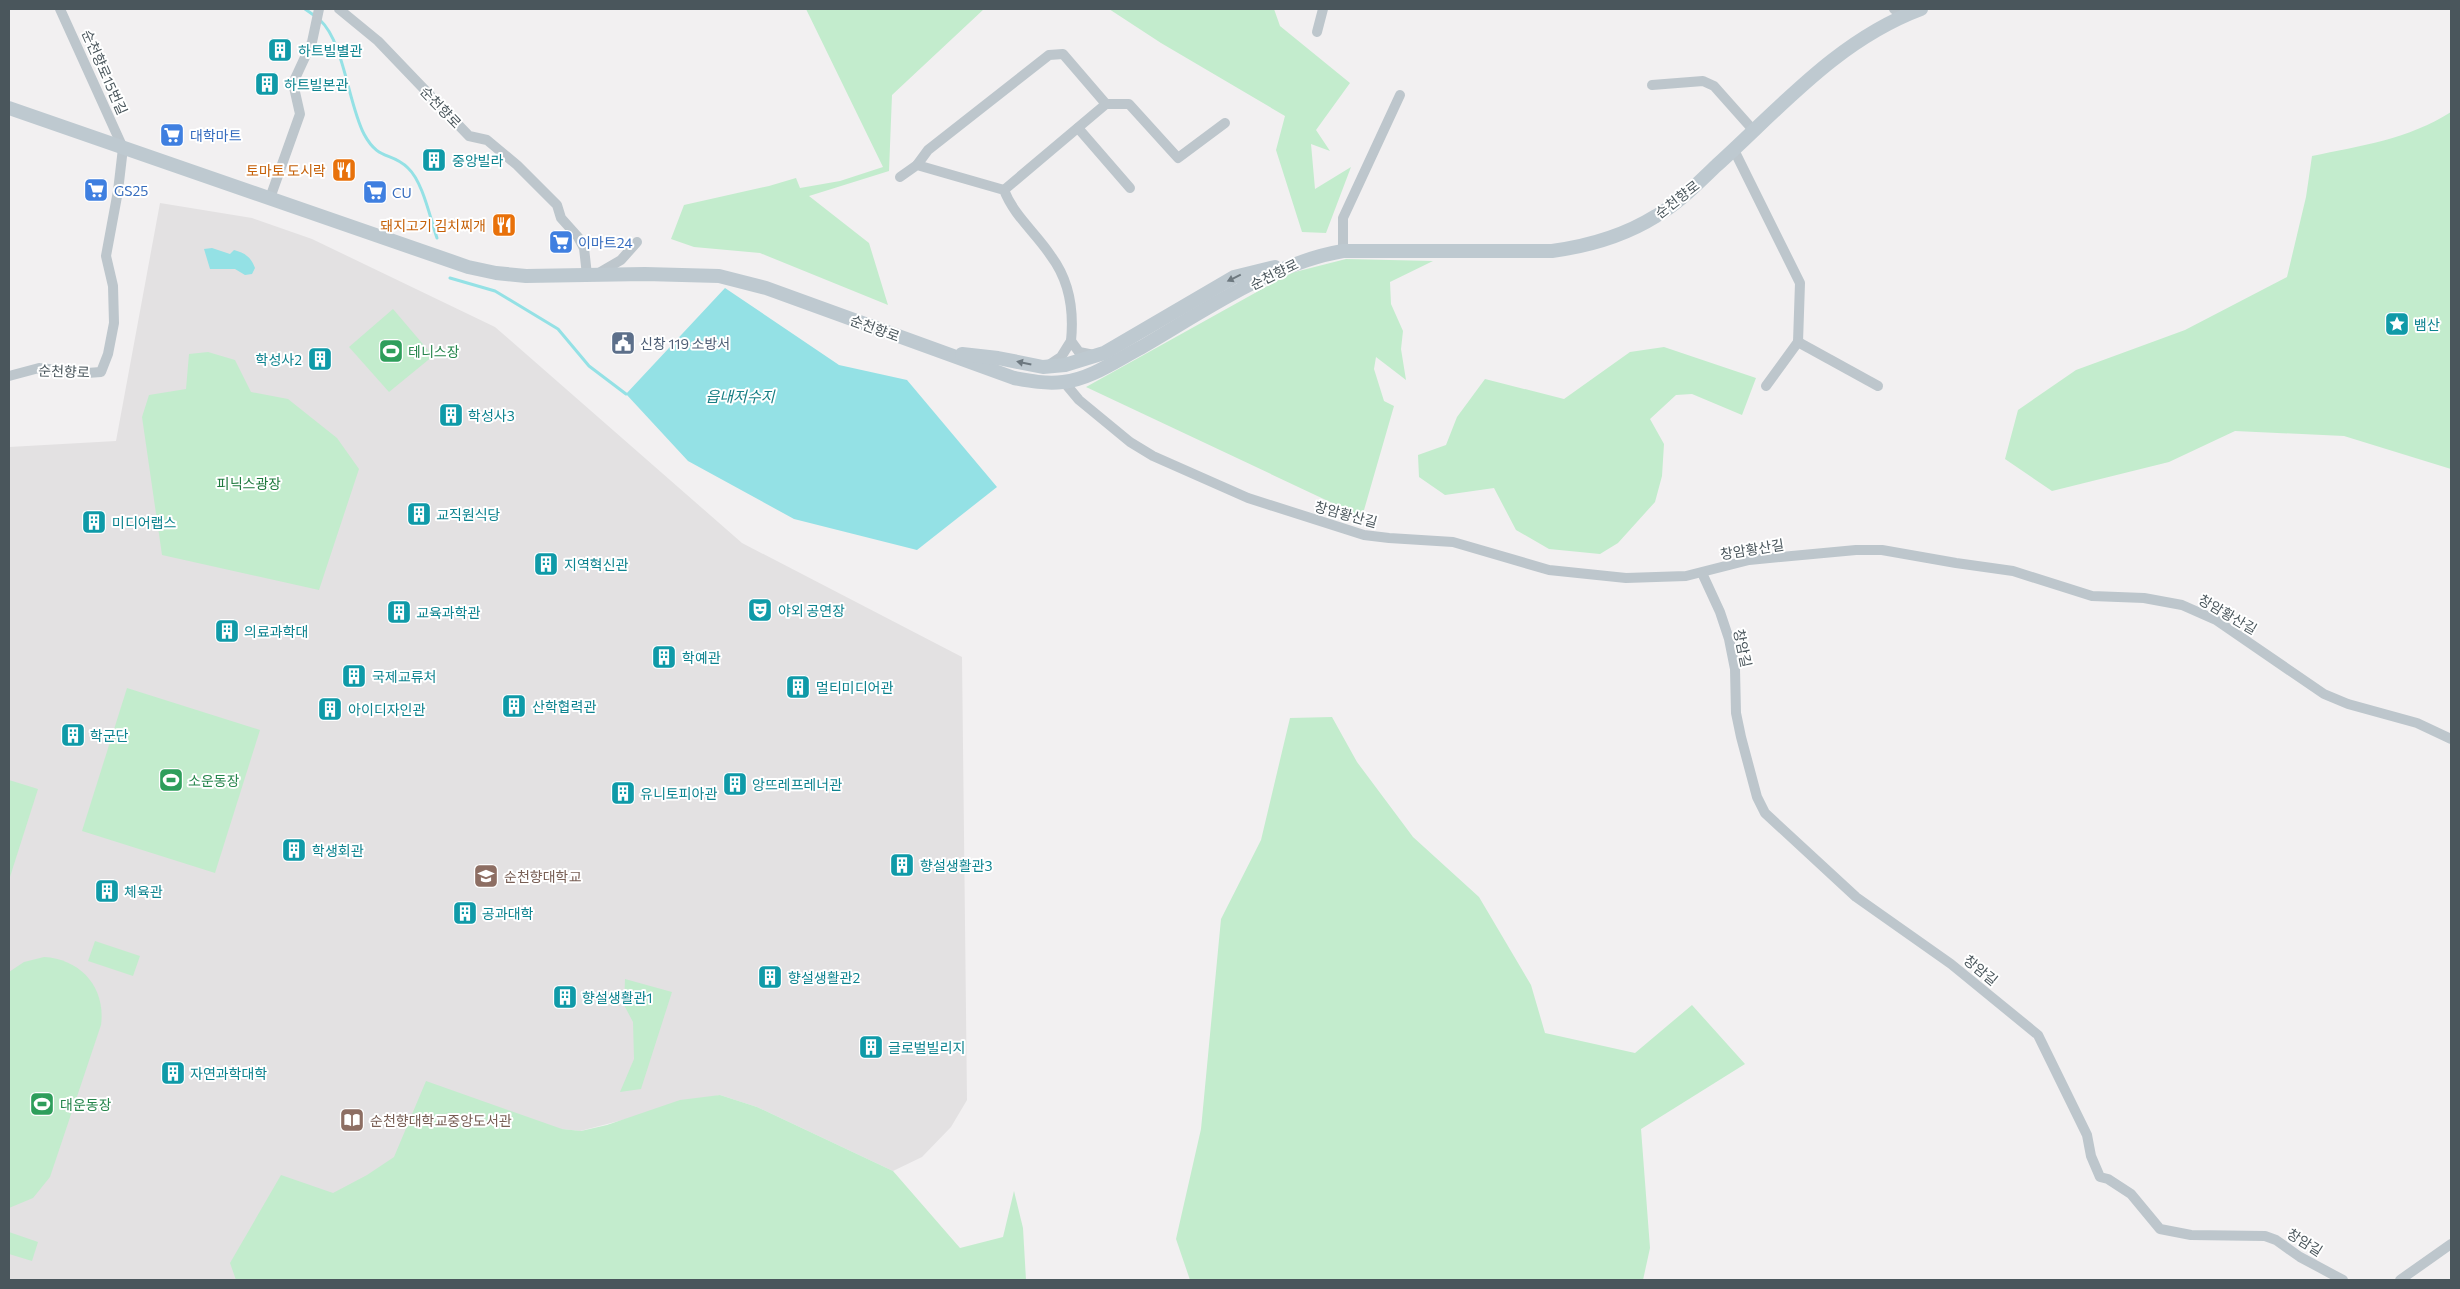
<svg xmlns="http://www.w3.org/2000/svg" width="2460" height="1289" font-family="Commissioner,'Noto Sans KR',sans-serif">
	<style>
		.education { fill: #e3e1e2 }
		.green { fill: #c3eccd }
		.water { fill: #94e1e5 }
		.lines { fill: none; stroke-linecap: round; stroke-linejoin: round }
		.stream { stroke: #94e1e5; stroke-width: 3 }
		.minor { stroke: #bdc6cc; stroke-width: 10 }
		.secondary { stroke: #bec9d0; stroke-width: 14 }
		.oneway { fill: #6d787f }
		.labels { text-anchor: middle; dominant-baseline: central; stroke-width: 4; stroke-linejoin: round; paint-order: stroke }
		.culture-label { font-size: 14px; fill: #0d838f; stroke: #fff; text-anchor: start }
		.street-label { font-size: 14px; fill: #4a565c; stroke: #fff }
		.shop-label { font-size: 14px; fill: #366cbe; stroke: #fff; text-anchor: start }
		.food-label { font-size: 14px; fill: #c56008; stroke: #fff; text-anchor: end }
		.service-label { font-size: 14px; fill: #4e5e75; stroke: #fff; text-anchor: start }
		.leisure-label { font-size: 14px; fill: #27864d; stroke: #fff; text-anchor: start }
		.park-label { font-size: 14px; fill: #1f793e; stroke: #fff }
		.education-label { font-size: 14px; fill: #785e54; stroke: #fff; text-anchor: start }
		.water-label { font-size: 15px; font-style: italic; fill: #177e84; stroke: #fff }
	</style>
	<rect width="100%" height="100%" fill="#f2f0f1"/>
	<!-- education -->
	<path class="education" d="M 160,203 L 252,218 L 312,239 L 495,327 L 742,543 L 962,657 L 967,1100 L 951,1127 L 922,1157 L 893,1171 L 757,1107 L 720,1095 L 580,1131 L 562,1129 L 428,1280 L 9,1280 L 9,447 L 116,441 Z"/>
	<!-- green -->
	<g class="green">
		<path d="M 806,9 L 984,9 L 892,95 L 889,171 L 809,196 L 869,243 L 888,305 L 760,253 L 694,247 L 671,239 L 684,205 L 769,186 L 796,178 L 800,188 L 840,181 L 883,167 Z"/>
		<path d="M 1109,9 L 1274,9 L 1280,26 L 1350,83 L 1316,130 L 1330,151 L 1311,144 L 1315,189 L 1351,167 L 1326,233 L 1302,232 L 1276,150 L 1285,116 L 1161,43 Z"/>
		<path d="M 2451,112 L 2451,469 L 2344,436 L 2235,431 L 2169,462 L 2052,491 L 2005,459 L 2018,410 L 2076,370 L 2185,330 L 2287,277 L 2306,197 L 2312,156 C 2360,146 2409,139 2451,112 Z"/>
		<path d="M 1346,259 L 1433,261 L 1390,282 L 1391,304 L 1403,331 L 1401,349 L 1406,380 L 1376,357 L 1374,369 L 1384,401 L 1394,406 L 1362,517 L 1086,387 L 1291,273 Z"/>
		<path d="M 393,309 L 433,356 L 389,392 L 349,347 Z"/>
		<path d="M 1664,347 L 1756,378 L 1742,415 L 1692,394 L 1676,395 L 1650,419 L 1664,444 L 1662,476 L 1655,502 L 1618,543 L 1600,554 L 1549,549 L 1516,530 L 1494,488 L 1445,495 L 1419,477 L 1418,455 L 1446,445 L 1457,417 L 1485,379 L 1564,399 L 1630,352 Z"/>
		<path d="M 208,352 L 235,360 L 251,392 L 288,399 L 337,438 L 359,469 L 319,590 L 162,555 L 142,417 L 149,395 L 186,389 L 189,354 Z"/>
		<path d="M 127,688 L 260,730 L 215,873 L 82,831 Z"/>
		<path d="M 1332,717 L 1357,762 L 1413,837 L 1479,897 L 1531,985 L 1545,1033 L 1635,1053 L 1692,1005 L 1745,1064 L 1641,1129 L 1650,1248 L 1643,1280 L 1190,1280 L 1176,1239 L 1201,1129 L 1221,919 L 1261,840 L 1290,718 Z"/>
		<path d="M 9,780 L 38,789 L 9,880 Z"/>
		<path d="M 95,941 L 140,956 L 133,976 L 88,961 Z"/>
		<path d="M 44,957 C 81,959 106,988 101,1025 L 50,1177 L 33,1198 L 9,1208 L 9,972 L 24,962 Z"/>
		<path d="M 625,979 L 672,992 L 641,1089 L 620,1092 L 634,1059 L 633,1022 L 624,1005 Z"/>
		<path d="M 426,1081 L 562,1129 L 581,1131 L 607,1125 L 680,1100 L 720,1095 L 757,1107 L 893,1171 L 960,1248 L 1003,1237 L 1014,1191 L 1023,1228 L 1026,1280 L 236,1280 L 230,1263 L 281,1175 L 333,1193 L 367,1175 L 394,1157 Z"/>
		<path d="M 9,1232 L 38,1242 L 32,1261 L 9,1254 Z"/>
	</g>
	<!-- water -->
	<g class="water">
		<path d="M 212,248 L 230,254 L 234,250 C 245,253 251,257 255,268 L 252,274 L 245,275 L 235,269 L 210,269 L 204,249 Z"/>
		<path d="M 725,288 L 839,365 L 907,380 L 997,487 L 917,550 L 794,519 L 688,461 L 626,394 Z"/>
	</g>
	<g class="lines">
		<!-- stream -->
		<g class="stream">
			<path d="M 305,9 L 315,16"/>
			<path d="M 320,20 C 344,42 348,103 364,134 C 379,162 391,151 408,168 C 423,182 430,218 437,238"/>
			<path d="M 450,278 L 495,291 L 558,329 L 589,366 L 626,394"/>
		</g>
		<!-- minor -->
		<g class="minor">
			<path d="M 339,9 L 378,41 L 469,136 L 487,140 L 517,165 L 557,205 L 561,218 L 578,237 L 584,248 L 587,275"/>
			<path d="M 1894,9 L 1903,15"/>
			<path d="M 1317,32 L 1323,9"/>
			<path d="M 1652,85 L 1703,81 L 1714,86 L 1754,131"/>
			<path d="M 1106,104 L 1129,104 L 1178,158 L 1225,123"/>
			<path d="M 1078,128 L 1130,188"/>
			<path d="M 1734,150 L 1800,283 L 1798,342 L 1766,386"/>
			<path d="M 917,165 L 928,150 L 1049,55 L 1063,54 L 1106,104 L 1004,190"/>
			<path d="M 900,177 L 917,165 L 1004,190 C 1014,216 1036,233 1051,256 C 1069,280 1074,311 1071,341"/>
			<path d="M 270,198 L 300,114 L 293,83 L 312,42 L 319,9"/>
			<path d="M 1343,251 L 1343,218 L 1400,95"/>
			<path d="M 597,274 L 621,260 L 637,242"/>
			<path d="M 1798,342 L 1878,386"/>
			<path d="M 1049,365 L 1061,357 L 1071,341 L 1079,352 L 1094,355"/>
			<path d="M 9,376 L 39,368 L 87,373 L 101,372 L 108,354 L 114,323 L 113,286 L 106,256 L 118,191 L 123,148 L 60,9"/>
			<path d="M 1064,382 L 1079,400 L 1130,442 L 1153,456 L 1248,498 L 1364,535 L 1389,538 L 1453,542 L 1549,570 L 1626,578 L 1686,576 L 1749,560 L 1856,550 L 1882,550 L 1956,563 L 2013,571 L 2092,596 L 2144,598 L 2182,605 L 2216,620 L 2324,694 L 2348,704 L 2417,723 L 2451,739"/>
			<path d="M 1702,573 L 1720,612 L 1729,639 L 1735,669 L 1736,713 L 1741,737 L 1757,797 L 1765,813 L 1856,897 L 1951,964 L 2038,1035 L 2087,1135 L 2091,1156 L 2100,1177 L 2108,1179 L 2131,1194 L 2160,1229 L 2191,1235 L 2265,1236 L 2276,1240 L 2300,1257 L 2343,1280"/>
			<path d="M 2400,1280 L 2451,1244"/>
		</g>
		<!-- secondary -->
		<g class="secondary">
			<path d="M 9,108 L 468,267 L 496,273 L 526,276 L 645,274 L 719,276 L 766,288 L 1014,378 C 1030,381 1046,384 1063,382 C 1091,379 1117,360 1142,347 C 1204,311 1272,263 1343,251 L 1552,251 C 1589,246 1624,236 1656,216 C 1679,203 1698,183 1717,165 C 1781,107 1838,40 1921,9"/>
			<path d="M 962,354 L 998,358 L 1043,367 L 1065,365 L 1104,353 L 1234,277 L 1275,267"/>
		</g>
	</g>
	<!-- one-way arrows -->
	<defs><path id="oneway-solid" d="M-6-.8H1V-3.2L6.5 0L1 3.2V.8H-6Z" transform="scale(1.25)"/></defs>
	<g class="oneway">
		<use href="#oneway-solid" transform="translate(1234 278) rotate(154)"/>
		<use href="#oneway-solid" transform="translate(1024 363) rotate(-168)"/>
	</g>
	<!-- icons -->
	<defs>
		<symbol id="building-square" viewBox="-11 -11 22 22"><rect x="-9" y="-9" width="18" height="18" rx="4" fill="#0f9aa8" stroke="#fff"/><path d="M-4-6H4V6H1V3H-1V6H-4ZM-2.5-4.3h1.7v1.8h-1.7ZM.8-4.3h1.7v1.8H.8ZM-2.5-1h1.7V.8h-1.7ZM.8-1h1.7V.8H.8Z" fill="#fff"/></symbol>
		<symbol id="supermarket-square" viewBox="-11 -11 22 22"><rect x="-9" y="-9" width="18" height="18" rx="4" fill="#3f7fe0" stroke="#fff"/><path d="M-6-5.5h2.5l.6 2H6L4.5 2H-2.5L-4.4-4H-6ZM-1.5 3.2a1.3 1.3 0 1 0 .1 0ZM3 3.2a1.3 1.3 0 1 0 .1 0Z" fill="#fff"/></symbol>
		<symbol id="restaurant-square" viewBox="-11 -11 22 22"><rect x="-9" y="-9" width="18" height="18" rx="4" fill="#e8710a" stroke="#fff"/><path d="M-5-6h1v4h1v-4h1v4h1v-4h1v5L-1.5 .5V6h-2V.5L-5-1ZM5-6V6H3V1.5H1.5Q1.5-4 5-6Z" fill="#fff"/></symbol>
		<symbol id="sight-square" viewBox="-11 -11 22 22"><rect x="-9" y="-9" width="18" height="18" rx="4" fill="#0f9aa8" stroke="#fff"/><path d="M0-6L1.8-2.2L6-1.7L2.9 1.2L3.7 5.4L0 3.3L-3.7 5.4L-2.9 1.2L-6-1.7L-1.8-2.2Z" fill="#fff"/></symbol>
		<symbol id="civic-square" viewBox="-11 -11 22 22"><rect x="-9" y="-9" width="18" height="18" rx="4" fill="#5c6f8a" stroke="#fff"/><path d="M-.6-6.5H3V-4.5H.6V-3L4-1V1h2V6H-6V1h2V-1L-.6-3ZM-1.2 2.5V6h2.4V2.5Z" fill="#fff"/></symbol>
		<symbol id="stadium-square" viewBox="-11 -11 22 22"><rect x="-9" y="-9" width="18" height="18" rx="4" fill="#2e9e5b" stroke="#fff"/><path d="M0-5a6.5 5 0 1 0 0 10a6.5 5 0 1 0 0-10ZM-3.5-1.8h7v3.6h-7Z" fill="#fff"/></symbol>
		<symbol id="theatre-square" viewBox="-11 -11 22 22"><rect x="-9" y="-9" width="18" height="18" rx="4" fill="#0f9aa8" stroke="#fff"/><path d="M-5-5.5Q0-4 5-5.5V0Q5 5 0 6Q-5 5-5 0ZM-3.3-2.5H-1v1.5H-3.3ZM1-2.5H3.3v1.5H1ZM-2.8 1Q0 5.5 2.8 1Z" fill="#fff"/></symbol>
		<symbol id="university-square" viewBox="-11 -11 22 22"><rect x="-9" y="-9" width="18" height="18" rx="4" fill="#8d6e63" stroke="#fff"/><path d="M0-5L7-2L0 1L-7-2ZM-4 1L0 2.5L4 1V4Q0 6-4 4Z" fill="#fff"/></symbol>
		<symbol id="library-square" viewBox="-11 -11 22 22"><rect x="-9" y="-9" width="18" height="18" rx="4" fill="#8d6e63" stroke="#fff"/><path d="M-6-4Q-3-5.5-.7-3.5V5Q-3 3-6 4ZM6-4Q3-5.5 .7-3.5V5Q3 3 6 4Z" fill="#fff"/></symbol>
	</defs>
	<g fill-rule="evenodd">
		<use href="#building-square" x="266" y="36" width="28" height="28"/>
		<use href="#building-square" x="253" y="70" width="28" height="28"/>
		<use href="#supermarket-square" x="158" y="121" width="28" height="28"/>
		<use href="#building-square" x="420" y="146" width="28" height="28"/>
		<use href="#restaurant-square" x="330" y="156" width="28" height="28"/>
		<use href="#supermarket-square" x="82" y="176" width="28" height="28"/>
		<use href="#supermarket-square" x="361" y="178" width="28" height="28"/>
		<use href="#restaurant-square" x="490" y="211" width="28" height="28"/>
		<use href="#supermarket-square" x="547" y="228" width="28" height="28"/>
		<use href="#sight-square" x="2383" y="310" width="28" height="28"/>
		<use href="#civic-square" x="609" y="329" width="28" height="28"/>
		<use href="#stadium-square" x="377" y="337" width="28" height="28"/>
		<use href="#building-square" x="306" y="345" width="28" height="28"/>
		<use href="#building-square" x="437" y="401" width="28" height="28"/>
		<use href="#building-square" x="405" y="500" width="28" height="28"/>
		<use href="#building-square" x="80" y="508" width="28" height="28"/>
		<use href="#building-square" x="532" y="550" width="28" height="28"/>
		<use href="#theatre-square" x="746" y="596" width="28" height="28"/>
		<use href="#building-square" x="385" y="598" width="28" height="28"/>
		<use href="#building-square" x="213" y="617" width="28" height="28"/>
		<use href="#building-square" x="650" y="643" width="28" height="28"/>
		<use href="#building-square" x="340" y="662" width="28" height="28"/>
		<use href="#building-square" x="784" y="673" width="28" height="28"/>
		<use href="#building-square" x="500" y="692" width="28" height="28"/>
		<use href="#building-square" x="316" y="695" width="28" height="28"/>
		<use href="#building-square" x="59" y="721" width="28" height="28"/>
		<use href="#stadium-square" x="157" y="766" width="28" height="28"/>
		<use href="#building-square" x="721" y="770" width="28" height="28"/>
		<use href="#building-square" x="609" y="779" width="28" height="28"/>
		<use href="#building-square" x="280" y="836" width="28" height="28"/>
		<use href="#building-square" x="888" y="851" width="28" height="28"/>
		<use href="#university-square" x="472" y="862" width="28" height="28"/>
		<use href="#building-square" x="93" y="877" width="28" height="28"/>
		<use href="#building-square" x="451" y="899" width="28" height="28"/>
		<use href="#building-square" x="756" y="963" width="28" height="28"/>
		<use href="#building-square" x="551" y="983" width="28" height="28"/>
		<use href="#building-square" x="857" y="1033" width="28" height="28"/>
		<use href="#building-square" x="159" y="1059" width="28" height="28"/>
		<use href="#stadium-square" x="28" y="1090" width="28" height="28"/>
		<use href="#library-square" x="338" y="1106" width="28" height="28"/>
	</g>
	<g class="labels">
		<!-- culture labels -->
		<g class="culture-label">
			<text x="298" y="50">하트빌별관</text>
			<text x="284" y="84">하트빌본관</text>
			<text x="452" y="160">중앙빌라</text>
			<text x="2414" y="324">뱀산</text>
			<text x="302" y="359" text-anchor="end">학성사2</text>
			<text x="468" y="415">학성사3</text>
			<text x="436" y="514">교직원식당</text>
			<text x="112" y="522">미디어랩스</text>
			<text x="564" y="564">지역혁신관</text>
			<text x="778" y="610">야외 공연장</text>
			<text x="416" y="612">교육과학관</text>
			<text x="244" y="631">의료과학대</text>
			<text x="682" y="657">학예관</text>
			<text x="372" y="676">국제교류처</text>
			<text x="816" y="687">멀티미디어관</text>
			<text x="532" y="706">산학협력관</text>
			<text x="348" y="709">아이디자인관</text>
			<text x="90" y="735">학군단</text>
			<text x="752" y="784">앙뜨레프레너관</text>
			<text x="640" y="793">유니토피아관</text>
			<text x="312" y="850">학생회관</text>
			<text x="920" y="865">향설생활관3</text>
			<text x="124" y="891">체육관</text>
			<text x="482" y="913">공과대학</text>
			<text x="788" y="977">향설생활관2</text>
			<text x="582" y="997">향설생활관1</text>
			<text x="888" y="1047">글로벌빌리지</text>
			<text x="190" y="1073">자연과학대학</text>
		</g>
		<!-- street labels -->
		<g class="street-label">
			<text transform="translate(105 72) rotate(66)">순천향로15번길</text>
			<text transform="translate(441 107) rotate(46)">순천향로</text>
			<text transform="translate(1677 199) rotate(-38)">순천향로</text>
			<text transform="translate(1274 274) rotate(-26)">순천향로</text>
			<text transform="translate(875 328) rotate(20)">순천향로</text>
			<text transform="translate(64 371) rotate(2)">순천향로</text>
			<text transform="translate(1346 514) rotate(15)">창암황산길</text>
			<text transform="translate(1752 549) rotate(-9)">창암황산길</text>
			<text transform="translate(2228 614) rotate(30)">창암황산길</text>
			<text transform="translate(1743 648) rotate(78)">창암길</text>
			<text transform="translate(1981 970) rotate(39)">창암길</text>
			<text transform="translate(2305 1242) rotate(32)">창암길</text>
		</g>
		<!-- shop labels -->
		<g class="shop-label">
			<text x="190" y="135">대학마트</text>
			<text x="114" y="190">GS25</text>
			<text x="392" y="192">CU</text>
			<text x="578" y="242">이마트24</text>
		</g>
		<!-- food labels -->
		<g class="food-label">
			<text x="326" y="170">토마토 도시락</text>
			<text x="486" y="225">돼지고기 김치찌개</text>
		</g>
		<!-- service labels -->
		<g class="service-label">
			<text x="640" y="343">신창 119 소방서</text>
		</g>
		<!-- leisure labels -->
		<g class="leisure-label">
			<text x="408" y="351">테니스장</text>
			<text x="188" y="780">소운동장</text>
			<text x="60" y="1104">대운동장</text>
		</g>
		<!-- park labels -->
		<g class="park-label">
			<text x="249" y="483">피닉스광장</text>
		</g>
		<!-- education labels -->
		<g class="education-label">
			<text x="504" y="876">순천향대학교</text>
			<text x="370" y="1120">순천향대학교중앙도서관</text>
		</g>
		<!-- water labels -->
		<g class="water-label">
			<text x="740" y="396">읍내저수지</text>
		</g>
	</g>
	<!-- border -->
	<rect width="2460" height="1289" fill="none" stroke="#4a565c" stroke-width="20"/>
</svg>
